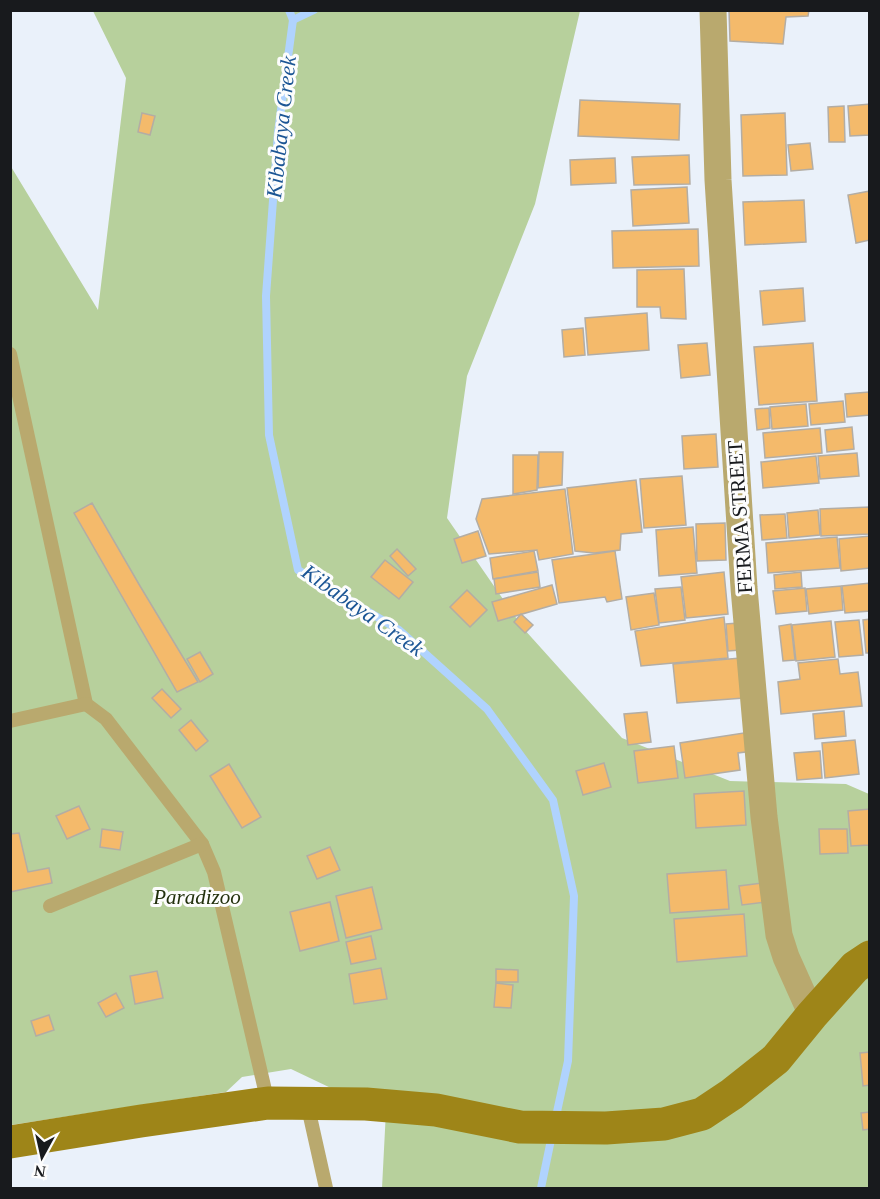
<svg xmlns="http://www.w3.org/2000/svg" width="880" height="1199" font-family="'Times New Roman',serif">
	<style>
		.green { fill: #b7d09c }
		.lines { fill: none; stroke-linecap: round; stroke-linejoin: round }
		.stream { stroke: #b0d3fe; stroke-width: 8 }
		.building { fill: #f4ba6b; stroke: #b3ada4; stroke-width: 1.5 }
		.service { stroke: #b9a96e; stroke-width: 14 }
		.minor { stroke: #b9a96e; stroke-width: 27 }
		.secondary { stroke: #9e8518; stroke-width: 33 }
		.labels { text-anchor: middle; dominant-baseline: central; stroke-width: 6; stroke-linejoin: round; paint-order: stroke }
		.street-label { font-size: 21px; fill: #181a1d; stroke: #fdfdfd }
		.park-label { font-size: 21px; font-style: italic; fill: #23310e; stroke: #fdfdfd }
		.water-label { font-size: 22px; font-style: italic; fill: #1c5695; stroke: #fdfdfd }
	</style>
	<rect width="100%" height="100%" fill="#eaf1fa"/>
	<!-- green -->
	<path class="green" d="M 93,11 L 580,11 L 535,204 L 467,376 L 447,518 L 523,628 L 622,738 L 730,781 L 846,784 L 869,794 L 869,1188 L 382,1188 L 387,1091 L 333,1089 L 291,1069 L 242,1077 L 226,1092 L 11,1125 L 10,165 L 98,310 L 126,78 Z"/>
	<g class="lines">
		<!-- stream -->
		<g class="stream">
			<path d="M 289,10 L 293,20 L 278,132 L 266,296 L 269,435 L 298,570 L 399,630 L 487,709 L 553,800 L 574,896 L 568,1061 L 555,1121"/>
			<path d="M 293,20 L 314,10"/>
			<path d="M 541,1188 L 552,1135"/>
		</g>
	</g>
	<!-- building -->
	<g class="building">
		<path d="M 729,10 L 809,10 L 808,16 L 786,17 L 783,44 L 730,41 Z"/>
		<path d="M 580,100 L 680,104 L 679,140 L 578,136 Z"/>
		<path d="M 870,104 L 870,135 L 850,136 L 848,106 Z"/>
		<path d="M 844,106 L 845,142 L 829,142 L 828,107 Z"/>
		<path d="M 142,113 L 155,116 L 150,135 L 138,132 Z"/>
		<path d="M 785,113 L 787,175 L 743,176 L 741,115 Z"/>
		<path d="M 810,143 L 813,169 L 791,171 L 788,145 Z"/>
		<path d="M 689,155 L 690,184 L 634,185 L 632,157 Z"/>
		<path d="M 615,158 L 616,183 L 571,185 L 570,160 Z"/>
		<path d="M 687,187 L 689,223 L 633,226 L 631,190 Z"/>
		<path d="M 870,191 L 870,240 L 856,243 L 848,195 Z"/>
		<path d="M 804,200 L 806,242 L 745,245 L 743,202 Z"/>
		<path d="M 698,229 L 699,266 L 613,268 L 612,231 Z"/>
		<path d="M 684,269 L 686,319 L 661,318 L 660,307 L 637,307 L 637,270 Z"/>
		<path d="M 803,288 L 805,321 L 763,325 L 760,291 Z"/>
		<path d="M 647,313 L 649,350 L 588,355 L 585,318 Z"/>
		<path d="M 583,328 L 585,355 L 564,357 L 562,330 Z"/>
		<path d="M 707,343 L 710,375 L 681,378 L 678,345 Z"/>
		<path d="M 813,343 L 817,401 L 759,405 L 754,347 Z"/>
		<path d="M 869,392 L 870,415 L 847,417 L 845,394 Z"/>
		<path d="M 843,401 L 845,422 L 811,425 L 809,404 Z"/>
		<path d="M 806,404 L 808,426 L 772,429 L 770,407 Z"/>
		<path d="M 769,408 L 770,428 L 757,430 L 755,409 Z"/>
		<path d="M 852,427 L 854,449 L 827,452 L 825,430 Z"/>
		<path d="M 820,428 L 822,453 L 765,458 L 763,433 Z"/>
		<path d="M 716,434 L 718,467 L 684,469 L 682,436 Z"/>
		<path d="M 539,452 L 563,452 L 562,485 L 538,488 Z"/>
		<path d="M 857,453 L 859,476 L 820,479 L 818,456 Z"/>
		<path d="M 513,455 L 538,455 L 537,490 L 513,494 Z"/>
		<path d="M 816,456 L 819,483 L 763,488 L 761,462 Z"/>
		<path d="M 682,476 L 686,525 L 644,528 L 640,479 Z"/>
		<path d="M 636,480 L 642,532 L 621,534 L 620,550 L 594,553 L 575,551 L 567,488 Z"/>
		<path d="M 565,489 L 573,554 L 539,560 L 537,550 L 489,554 L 476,519 L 482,499 Z"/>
		<path d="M 92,503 L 140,586 L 198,682 L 177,692 L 74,513 Z"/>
		<path d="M 870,507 L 870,534 L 821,536 L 820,509 Z"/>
		<path d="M 818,510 L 820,535 L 789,538 L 787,513 Z"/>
		<path d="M 785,514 L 787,538 L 762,540 L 760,515 Z"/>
		<path d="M 725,523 L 726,560 L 697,561 L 696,524 Z"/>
		<path d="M 693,527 L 697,573 L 659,576 L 656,530 Z"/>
		<path d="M 478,531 L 486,556 L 462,563 L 454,539 Z"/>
		<path d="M 870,536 L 870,568 L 841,571 L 839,539 Z"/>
		<path d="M 837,537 L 840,568 L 768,573 L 766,543 Z"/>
		<path d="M 397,549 L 416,569 L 408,576 L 390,556 Z"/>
		<path d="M 534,551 L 538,571 L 493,579 L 490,558 Z"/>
		<path d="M 615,551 L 622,599 L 607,602 L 605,597 L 559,603 L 552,560 Z"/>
		<path d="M 385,560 L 413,582 L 399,599 L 371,577 Z"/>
		<path d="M 538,572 L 540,587 L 496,594 L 494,579 Z"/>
		<path d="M 724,572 L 728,614 L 686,618 L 681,577 Z"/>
		<path d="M 801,572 L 802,587 L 775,589 L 774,575 Z"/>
		<path d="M 870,583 L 870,611 L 845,613 L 842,586 Z"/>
		<path d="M 552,585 L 557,604 L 498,621 L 492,602 Z"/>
		<path d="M 841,586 L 843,610 L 809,614 L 806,589 Z"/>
		<path d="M 681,587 L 685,620 L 659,623 L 655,589 Z"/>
		<path d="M 805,588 L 807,611 L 776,614 L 773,591 Z"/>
		<path d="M 467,590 L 487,610 L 470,627 L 450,607 Z"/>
		<path d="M 654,593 L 659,625 L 631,630 L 626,597 Z"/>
		<path d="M 521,614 L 533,625 L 525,633 L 514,622 Z"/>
		<path d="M 724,617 L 728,658 L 641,666 L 635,631 Z"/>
		<path d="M 870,619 L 870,653 L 866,653 L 863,620 Z"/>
		<path d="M 859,620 L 863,655 L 839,657 L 835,622 Z"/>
		<path d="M 831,621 L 835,657 L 796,661 L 792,625 Z"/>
		<path d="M 738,623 L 740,650 L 728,651 L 726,624 Z"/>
		<path d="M 791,624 L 795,660 L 783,661 L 779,626 Z"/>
		<path d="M 200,652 L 213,674 L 200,682 L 187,659 Z"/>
		<path d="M 740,658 L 744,698 L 677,703 L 673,664 Z"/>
		<path d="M 838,659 L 840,674 L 858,672 L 862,706 L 781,714 L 778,682 L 800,679 L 798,663 Z"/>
		<path d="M 162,689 L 181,709 L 171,718 L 152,698 Z"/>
		<path d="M 844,711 L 846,736 L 815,739 L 813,714 Z"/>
		<path d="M 647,712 L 651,742 L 628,745 L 624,714 Z"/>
		<path d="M 191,720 L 208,741 L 196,751 L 179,730 Z"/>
		<path d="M 750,732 L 753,751 L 738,753 L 740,770 L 685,778 L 680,743 Z"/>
		<path d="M 855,740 L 859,774 L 825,778 L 822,743 Z"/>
		<path d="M 674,746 L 678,778 L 638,783 L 634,751 Z"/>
		<path d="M 820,751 L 822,778 L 797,780 L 794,753 Z"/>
		<path d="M 604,763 L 611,787 L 583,795 L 576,771 Z"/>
		<path d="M 229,764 L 261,817 L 242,828 L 210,776 Z"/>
		<path d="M 744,791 L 746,825 L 696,828 L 694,794 Z"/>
		<path d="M 79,806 L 90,829 L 67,839 L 56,816 Z"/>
		<path d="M 870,809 L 870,845 L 851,846 L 848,811 Z"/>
		<path d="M 102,829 L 123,832 L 120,850 L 100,847 Z"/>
		<path d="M 819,829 L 847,829 L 848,853 L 820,854 Z"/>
		<path d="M 19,833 L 28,872 L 49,868 L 52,883 L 10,892 L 10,834 Z"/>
		<path d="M 330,847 L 340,870 L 317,879 L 307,856 Z"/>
		<path d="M 726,870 L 729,909 L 670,913 L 667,874 Z"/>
		<path d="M 762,883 L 766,902 L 742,905 L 739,886 Z"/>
		<path d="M 372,887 L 382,929 L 346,938 L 336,896 Z"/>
		<path d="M 330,902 L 339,941 L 300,951 L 290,912 Z"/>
		<path d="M 744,914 L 747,956 L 677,962 L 674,919 Z"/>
		<path d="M 371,936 L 376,959 L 351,964 L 346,942 Z"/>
		<path d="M 381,968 L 387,999 L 354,1004 L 349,974 Z"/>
		<path d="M 496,969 L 518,970 L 518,982 L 496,982 Z"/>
		<path d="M 157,971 L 163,998 L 135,1004 L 130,976 Z"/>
		<path d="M 496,983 L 513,985 L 511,1008 L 494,1007 Z"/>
		<path d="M 116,993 L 124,1008 L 106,1017 L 98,1003 Z"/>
		<path d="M 49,1015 L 54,1030 L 36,1036 L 31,1021 Z"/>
		<path d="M 870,1052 L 870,1085 L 863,1086 L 860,1053 Z"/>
		<path d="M 870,1112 L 870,1129 L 863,1130 L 861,1113 Z"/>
	</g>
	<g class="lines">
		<!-- service -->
		<g class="service">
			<path d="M 10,354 L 86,704 L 106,719 L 202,844 L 214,872 L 268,1103"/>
			<path d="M 10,721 L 86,704"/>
			<path d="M 50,906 L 202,844"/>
			<path d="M 307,1103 L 326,1188"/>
		</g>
		<!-- minor -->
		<path class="minor" d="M 713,10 L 718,180 L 744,588 L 764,817 L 779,935 L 786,957 L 812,1015"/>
		<!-- secondary -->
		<path class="secondary" d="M 10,1142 L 141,1121 L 268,1103 L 366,1104 L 436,1110 L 520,1127 L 606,1128 L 664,1124 L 702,1114 L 732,1094 L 776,1059 L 812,1015 L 855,967 L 870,957"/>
	</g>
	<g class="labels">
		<!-- street labels -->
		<g class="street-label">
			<text transform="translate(740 517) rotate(-94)">FERMA STREET</text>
		</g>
		<!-- park labels -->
		<g class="park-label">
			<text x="197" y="897">Paradizoo</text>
		</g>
		<!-- water labels -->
		<g class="water-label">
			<text transform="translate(281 127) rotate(-84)">Kibabaya Creek</text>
			<text transform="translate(363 610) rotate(35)">Kibabaya Creek</text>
		</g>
	</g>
	<!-- border -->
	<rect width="880" height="1199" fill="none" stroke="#181a1d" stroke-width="24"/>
	<!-- north arrow -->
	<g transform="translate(42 1157) rotate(188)" stroke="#fdfdfd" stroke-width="4.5" paint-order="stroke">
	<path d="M0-4.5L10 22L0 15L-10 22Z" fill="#181a1d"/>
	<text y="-9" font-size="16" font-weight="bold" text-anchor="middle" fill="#181a1d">N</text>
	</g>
</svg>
